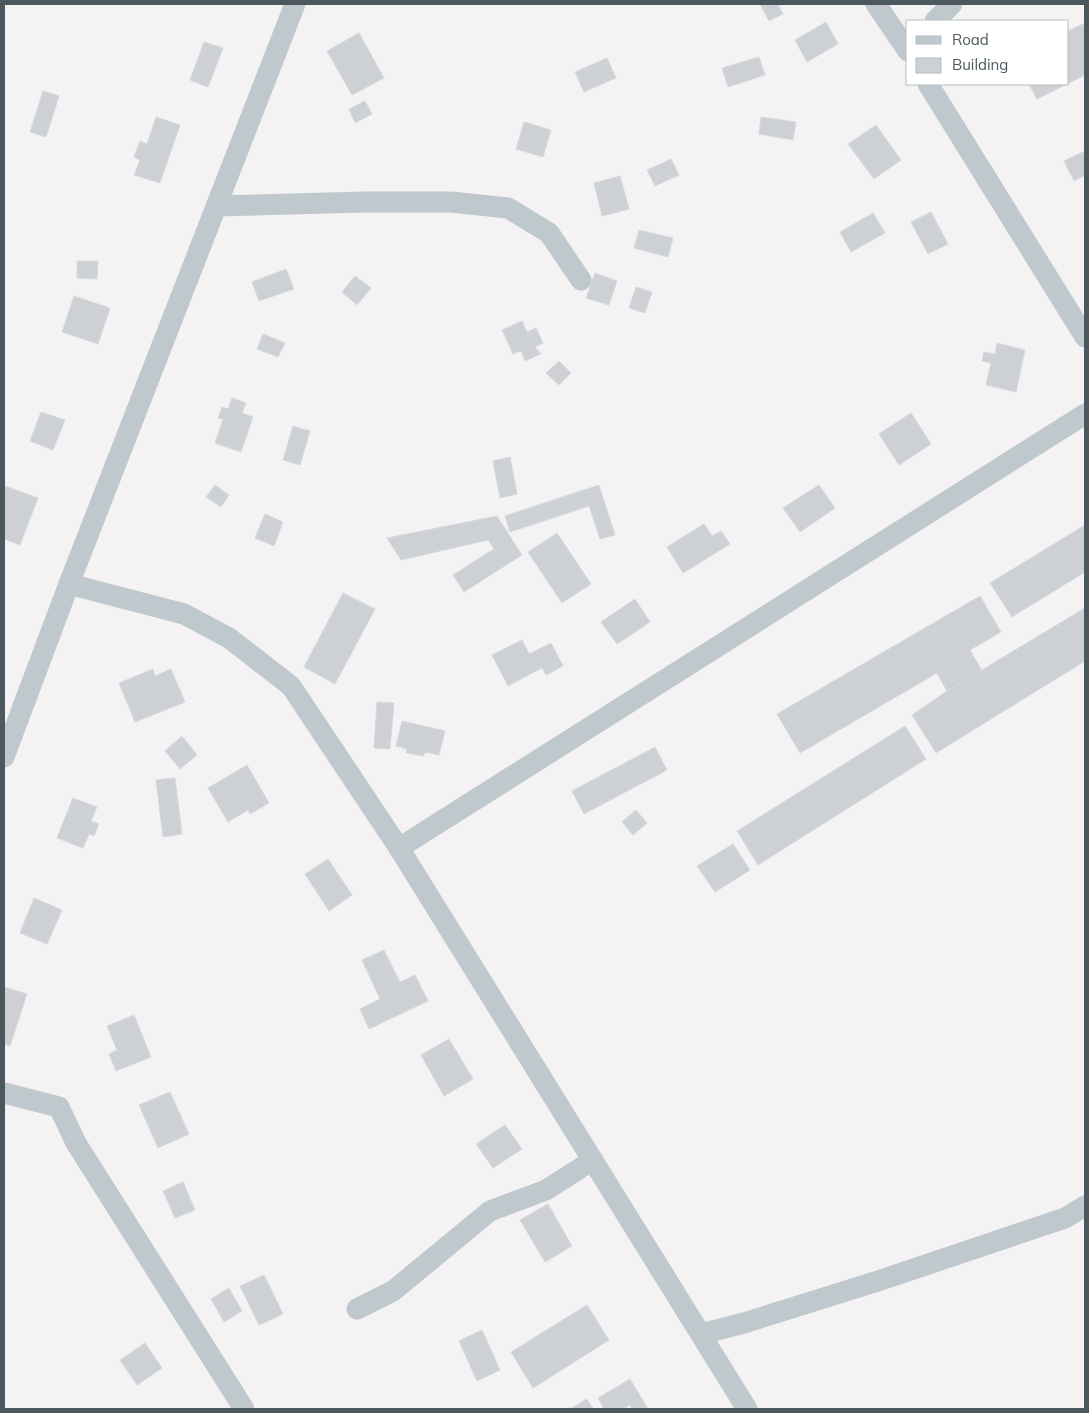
<svg xmlns="http://www.w3.org/2000/svg" width="1089" height="1413" font-family="Mulish,sans-serif">
	<style>
		.building { fill: #cdd0d4; stroke: #d7dadd }
		.lines { fill: none; stroke-linecap: round; stroke-linejoin: round }
		.street { stroke: #bfc9cd; stroke-width: 21 }
	</style>
	<rect width="100%" height="100%" fill="#f4f2f3"/>
	<!-- building -->
	<g class="building">
		<path d="M 760,4 L 778,4 L 783,14 L 769,21 Z"/>
		<path d="M 826,22 L 838,44 L 807,62 L 795,40 Z"/>
		<path d="M 1085,23 L 1085,75 L 1037,99 L 1029,84 L 1068,84 L 1068,31 Z"/>
		<path d="M 359,33 L 384,78 L 352,95 L 327,51 Z"/>
		<path d="M 204,42 L 223,48 L 208,87 L 190,80 Z"/>
		<path d="M 759,57 L 765,75 L 728,87 L 722,68 Z"/>
		<path d="M 607,58 L 616,78 L 584,92 L 575,72 Z"/>
		<path d="M 43,91 L 59,96 L 46,137 L 30,132 Z"/>
		<path d="M 365,101 L 372,114 L 355,123 L 349,109 Z"/>
		<path d="M 156,117 L 180,125 L 160,183 L 134,175 L 140,160 L 134,157 L 140,141 L 147,144 Z"/>
		<path d="M 761,117 L 796,122 L 793,140 L 759,134 Z"/>
		<path d="M 524,122 L 551,130 L 543,157 L 516,149 Z"/>
		<path d="M 876,125 L 901,160 L 874,179 L 848,144 Z"/>
		<path d="M 1085,151 L 1085,175 L 1074,181 L 1064,161 Z"/>
		<path d="M 671,159 L 679,175 L 655,186 L 647,170 Z"/>
		<path d="M 620,176 L 629,209 L 602,216 L 594,183 Z"/>
		<path d="M 931,212 L 948,244 L 928,254 L 911,222 Z"/>
		<path d="M 873,213 L 885,233 L 851,252 L 840,232 Z"/>
		<path d="M 639,230 L 673,238 L 668,257 L 634,248 Z"/>
		<path d="M 77,261 L 98,261 L 97,279 L 77,278 Z"/>
		<path d="M 286,269 L 294,289 L 259,301 L 252,282 Z"/>
		<path d="M 595,273 L 617,281 L 609,305 L 586,298 Z"/>
		<path d="M 355,276 L 371,288 L 357,305 L 342,292 Z"/>
		<path d="M 636,287 L 652,292 L 645,313 L 629,308 Z"/>
		<path d="M 74,296 L 110,308 L 98,344 L 62,332 Z"/>
		<path d="M 522,321 L 527,332 L 536,328 L 543,343 L 535,347 L 541,354 L 525,361 L 521,351 L 513,354 L 502,330 Z"/>
		<path d="M 263,334 L 285,343 L 278,357 L 257,349 Z"/>
		<path d="M 997,343 L 1025,350 L 1016,392 L 986,385 L 991,363 L 982,361 L 984,352 L 995,354 Z"/>
		<path d="M 559,361 L 571,373 L 559,385 L 546,373 Z"/>
		<path d="M 232,398 L 246,403 L 242,413 L 253,417 L 241,452 L 215,443 L 223,419 L 218,418 L 222,407 L 228,409 Z"/>
		<path d="M 41,412 L 65,420 L 53,450 L 30,441 Z"/>
		<path d="M 911,413 L 931,444 L 899,465 L 879,434 Z"/>
		<path d="M 293,426 L 310,431 L 300,465 L 283,460 Z"/>
		<path d="M 510,457 L 517,494 L 500,498 L 493,461 Z"/>
		<path d="M 215,485 L 229,495 L 221,507 L 206,497 Z"/>
		<path d="M 599,485 L 615,535 L 600,539 L 589,506 L 510,532 L 505,516 Z"/>
		<path d="M 819,485 L 835,508 L 800,532 L 783,508 Z"/>
		<path d="M 5,486 L 38,498 L 20,545 L 4,539 L 4,489 Z"/>
		<path d="M 265,514 L 283,522 L 274,546 L 255,538 Z"/>
		<path d="M 497,516 L 522,555 L 464,592 L 453,575 L 494,549 L 488,540 L 401,560 L 387,538 Z"/>
		<path d="M 704,524 L 712,536 L 721,531 L 730,544 L 683,573 L 667,547 Z"/>
		<path d="M 1085,525 L 1085,572 L 1012,617 L 990,583 Z"/>
		<path d="M 557,533 L 591,584 L 562,603 L 528,552 Z"/>
		<path d="M 343,593 L 375,609 L 335,684 L 304,667 Z"/>
		<path d="M 980,596 L 1001,632 L 970,650 L 982,671 L 947,691 L 937,673 L 800,753 L 777,714 Z"/>
		<path d="M 635,599 L 650,622 L 617,644 L 601,622 Z"/>
		<path d="M 1085,608 L 1085,661 L 936,753 L 912,715 L 947,691 Z"/>
		<path d="M 522,640 L 529,654 L 551,643 L 563,666 L 546,675 L 542,668 L 508,686 L 492,655 Z"/>
		<path d="M 153,669 L 155,676 L 171,669 L 185,702 L 135,722 L 119,683 Z"/>
		<path d="M 377,702 L 394,703 L 390,749 L 374,748 Z"/>
		<path d="M 402,721 L 445,731 L 439,755 L 426,752 L 423,756 L 406,753 L 407,749 L 396,746 Z"/>
		<path d="M 905,726 L 926,759 L 758,865 L 737,831 Z"/>
		<path d="M 182,736 L 197,755 L 180,769 L 165,751 Z"/>
		<path d="M 655,747 L 667,770 L 584,814 L 572,791 Z"/>
		<path d="M 247,765 L 269,803 L 250,814 L 248,810 L 228,822 L 208,788 Z"/>
		<path d="M 175,778 L 182,834 L 163,837 L 156,780 Z"/>
		<path d="M 73,798 L 97,807 L 91,821 L 99,824 L 94,836 L 89,834 L 83,848 L 57,838 Z"/>
		<path d="M 636,810 L 647,823 L 633,835 L 622,822 Z"/>
		<path d="M 733,844 L 750,870 L 715,892 L 697,866 Z"/>
		<path d="M 328,859 L 352,895 L 329,911 L 305,874 Z"/>
		<path d="M 34,898 L 62,910 L 47,944 L 20,933 Z"/>
		<path d="M 384,950 L 400,982 L 415,975 L 428,1001 L 369,1029 L 360,1009 L 380,999 L 362,960 Z"/>
		<path d="M 4,987 L 27,994 L 10,1046 L 4,1044 Z"/>
		<path d="M 134,1015 L 151,1057 L 116,1071 L 109,1054 L 117,1050 L 107,1026 Z"/>
		<path d="M 449,1039 L 473,1079 L 444,1096 L 421,1055 Z"/>
		<path d="M 170,1092 L 189,1134 L 158,1148 L 139,1105 Z"/>
		<path d="M 505,1125 L 522,1149 L 493,1168 L 476,1144 Z"/>
		<path d="M 183,1182 L 195,1210 L 175,1218 L 163,1191 Z"/>
		<path d="M 548,1204 L 572,1246 L 545,1262 L 520,1220 Z"/>
		<path d="M 264,1275 L 283,1314 L 259,1325 L 240,1286 Z"/>
		<path d="M 229,1288 L 242,1311 L 224,1322 L 211,1299 Z"/>
		<path d="M 587,1305 L 609,1340 L 533,1388 L 511,1352 Z"/>
		<path d="M 482,1330 L 500,1370 L 477,1381 L 459,1341 Z"/>
		<path d="M 145,1343 L 162,1368 L 137,1385 L 120,1360 Z"/>
		<path d="M 630,1379 L 648,1409 L 632,1409 L 630,1405 L 622,1409 L 604,1409 L 598,1398 Z"/>
		<path d="M 587,1399 L 593,1409 L 570,1409 Z"/>
	</g>
	<g class="lines">
		<!-- street -->
		<g class="street">
			<path d="M 876,4 L 908,51"/>
			<path d="M 935,21 L 952,4"/>
			<path d="M 928,84 L 1085,337"/>
			<path d="M 216,206 L 365,202 L 451,202 L 508,208 L 549,233 L 581,280"/>
			<path d="M 69,584 L 184,614 L 229,638 L 291,686 L 399,848 L 747,1409"/>
			<path d="M 4,757 L 69,584 L 295,4"/>
			<path d="M 399,848 L 1085,414"/>
			<path d="M 4,1093 L 59,1107 L 76,1143 L 244,1409"/>
			<path d="M 357,1309 L 393,1291 L 490,1211 L 546,1190 L 593,1160"/>
			<path d="M 701,1334 L 744,1323 L 878,1281 L 1065,1218 L 1085,1206"/>
		</g>
	</g>
	<!-- border -->
	<rect width="1089" height="1413" fill="none" stroke="#4b595e" stroke-width="10"/>
	<!-- legend -->
	<rect x="906" y="20" width="162" height="65" fill="#ffffff" stroke="#b7bdbf"/>
	<rect x="916" y="36" width="25" height="8" fill="#bfc9cd" stroke="#b7bdbf"/>
	<text x="952" y="45" font-size="15" fill="#4b595e">Road</text>
	<rect x="916" y="58" width="25" height="15" fill="#cdd0d4" stroke="#b7bdbf"/>
	<text x="952" y="70" font-size="15" fill="#4b595e">Building</text>
</svg>
